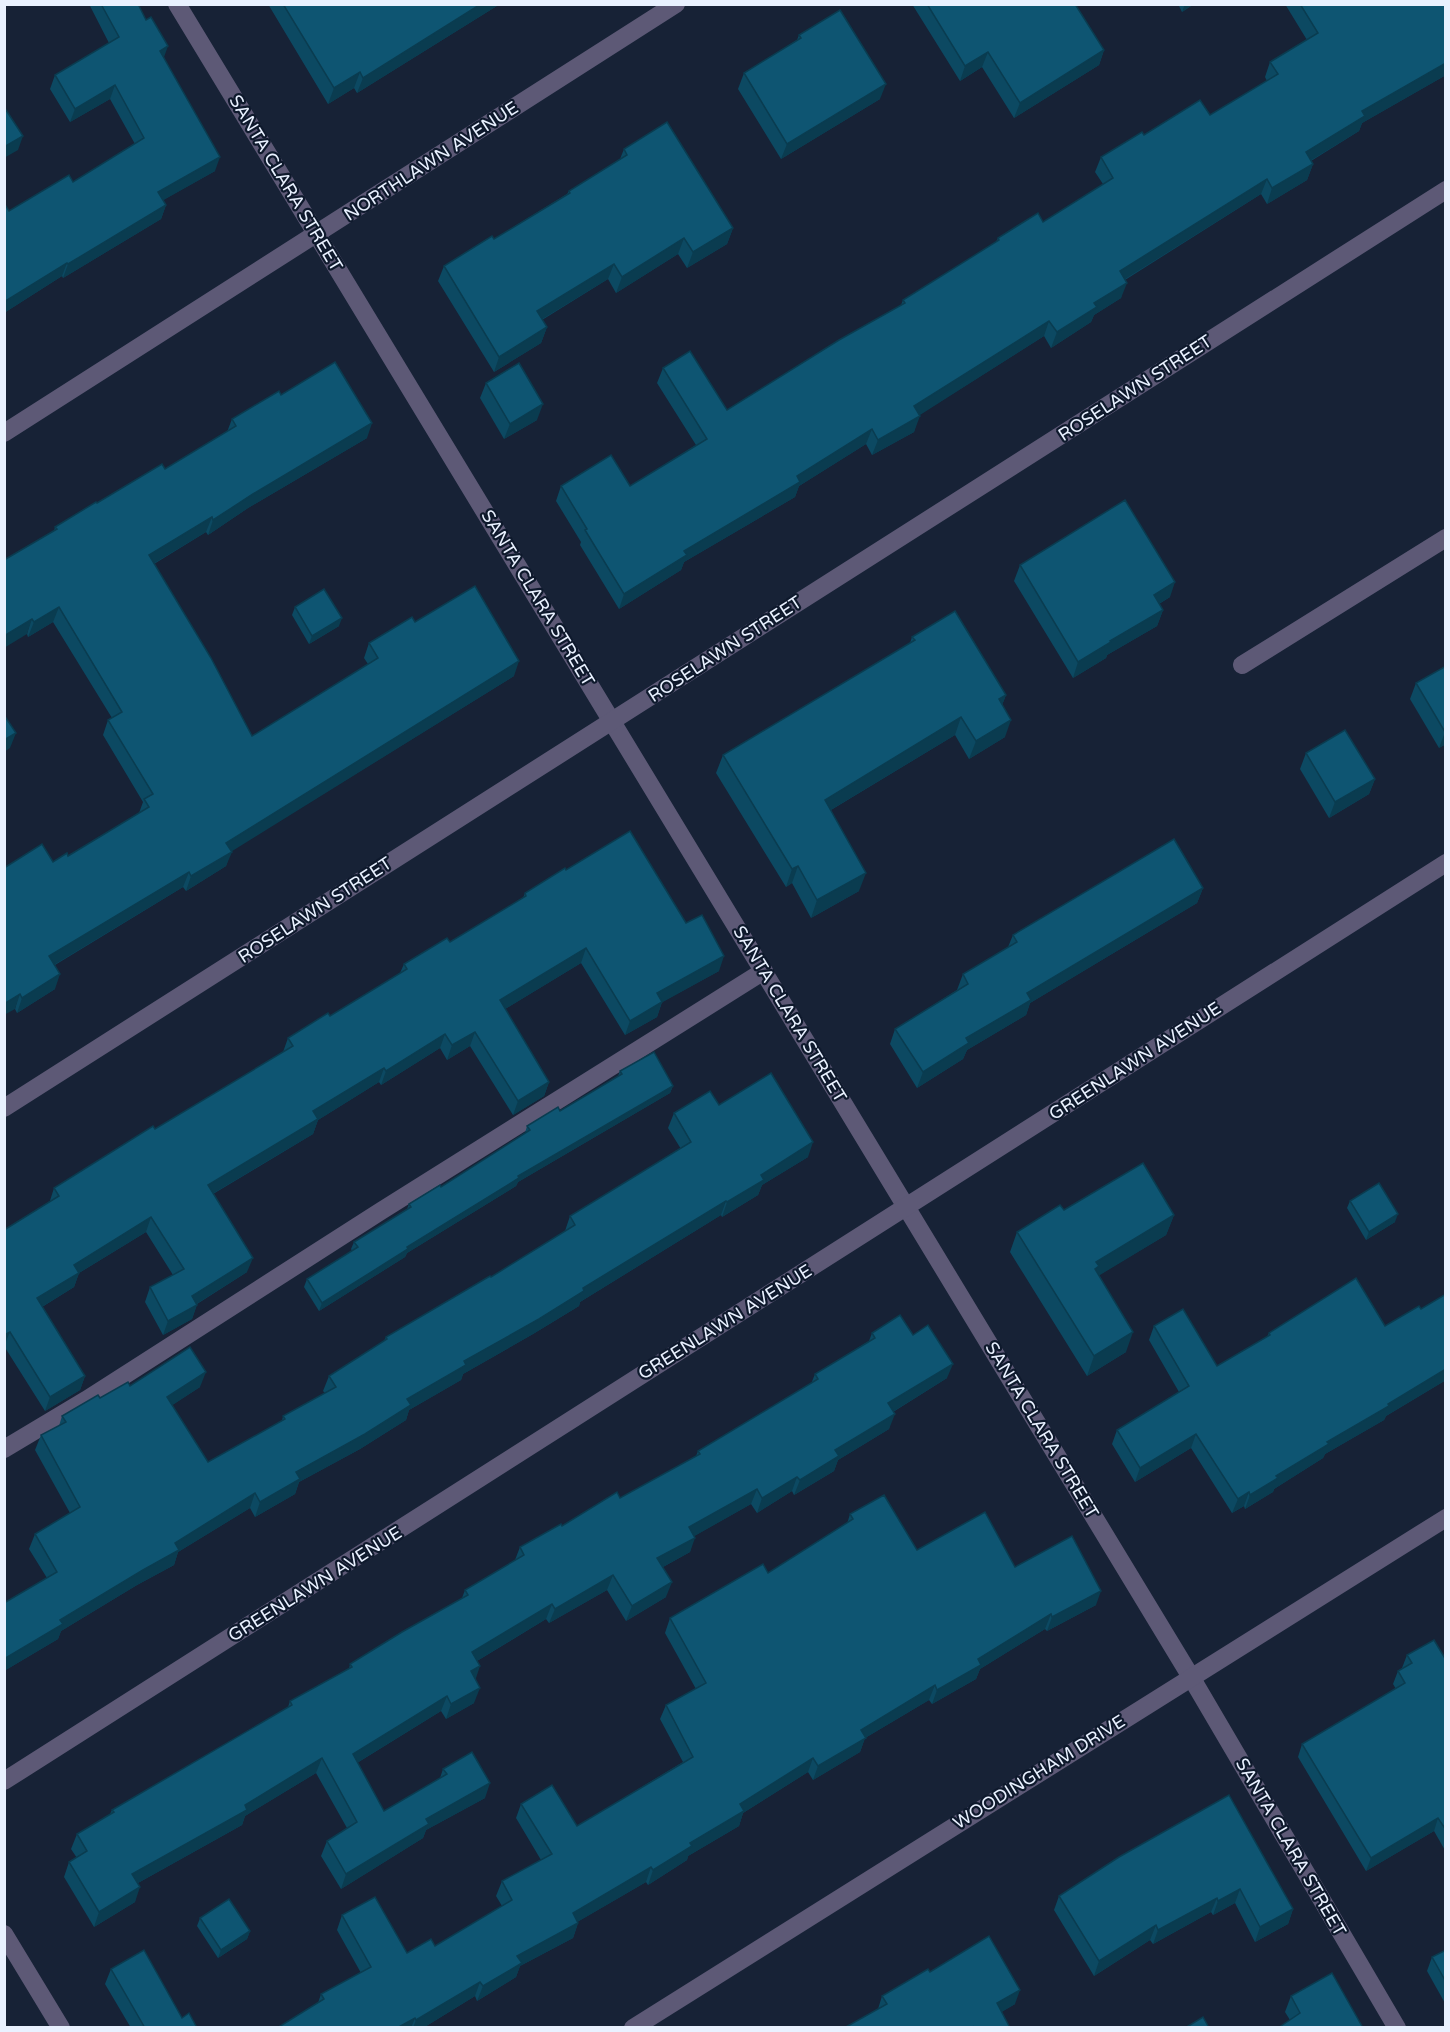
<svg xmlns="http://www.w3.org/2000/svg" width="1450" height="2032" font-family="'Varela Round',sans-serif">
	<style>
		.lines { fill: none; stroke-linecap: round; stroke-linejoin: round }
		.minor { stroke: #5d5976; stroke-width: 18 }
		.wall { fill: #0c4962 }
		.shaded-wall { fill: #0a3c50 }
		.building { fill: #0e5572; stroke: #0a3c50; stroke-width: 1.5 }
		.labels { text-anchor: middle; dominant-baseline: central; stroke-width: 4.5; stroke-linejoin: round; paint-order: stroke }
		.street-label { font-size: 18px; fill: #e9f1ff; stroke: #0e192c }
	</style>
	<rect width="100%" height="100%" fill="#172236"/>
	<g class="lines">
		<!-- minor -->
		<g class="minor">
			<path d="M 177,4 L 1191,1677 L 1397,2028"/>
			<path d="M 4,433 L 676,4"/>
			<path d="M 1242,665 L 1446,538"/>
			<path d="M 4,1108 L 1446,190"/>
			<path d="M 4,1449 L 86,1400 L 381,1211 L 764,971"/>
			<path d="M 4,1781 L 1446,863"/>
			<path d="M 4,1934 L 61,2028"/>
			<path d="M 633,2028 L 1446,1518"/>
		</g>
	</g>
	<!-- wall -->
	<g class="wall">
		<path d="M 89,4 L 138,4 L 164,57 L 215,171 L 163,200 L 166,205 L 161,219 L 63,278 L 62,276 L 4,313 L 4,203 L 9,211 L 73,182 L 135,144 L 110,99 L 70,122 L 50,89 L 55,75 L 109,43 Z"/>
		<path d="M 268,4 L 500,4 L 357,93 L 354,88 L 328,104 Z"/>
		<path d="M 912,4 L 1075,4 L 1104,50 L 1099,65 L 1014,118 L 982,67 L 960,81 Z"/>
		<path d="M 1178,4 L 1194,4 L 1182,12 Z"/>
		<path d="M 1285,4 L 1446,4 L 1446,75 L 1362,123 L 1359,131 L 1311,161 L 1313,164 L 1307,180 L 1267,204 L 1261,194 L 1125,280 L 1121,298 L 1094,315 L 1091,322 L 1051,348 L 1044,336 L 919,415 L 914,432 L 872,455 L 866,444 L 799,486 L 795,497 L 684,562 L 681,570 L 619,609 L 580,545 L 581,542 L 556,501 L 561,486 L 630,486 L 696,445 L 657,383 L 663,368 L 727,410 L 901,305 L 903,300 L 996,242 L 998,238 L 1043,222 L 1103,184 L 1095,172 L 1101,157 L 1144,135 L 1210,115 L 1267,81 L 1265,77 L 1270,62 L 1307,40 Z"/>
		<path d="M 799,35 L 880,99 L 781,159 L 738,89 L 744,73 L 797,40 Z"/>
		<path d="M 624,149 L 733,228 L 727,244 L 687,268 L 678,254 L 616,293 L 608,279 L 542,320 L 547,327 L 541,343 L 494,372 L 438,281 L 444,266 L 494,239 L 567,194 L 569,191 L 620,159 Z"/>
		<path d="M 486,383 L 537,420 L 504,439 L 480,398 Z"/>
		<path d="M 281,395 L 367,438 L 248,508 L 208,535 L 206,532 L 154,564 L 252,736 L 368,664 L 364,658 L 369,643 L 415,622 L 514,676 L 231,851 L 226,866 L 186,891 L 183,887 L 55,965 L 55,989 L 17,1013 L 15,1009 L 53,862 L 68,856 L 139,813 L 143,802 L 103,735 L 108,720 L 112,718 L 53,622 L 28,637 L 27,634 L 55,527 L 97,503 L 165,469 L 227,432 L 232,419 Z"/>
		<path d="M 1020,565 L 1170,597 L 1159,604 L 1163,610 L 1157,626 L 1107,655 L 1106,658 L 1073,678 L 1014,581 Z"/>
		<path d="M 295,607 L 339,626 L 309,644 L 292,615 Z"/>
		<path d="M 912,637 L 1006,695 L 1002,705 L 1005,737 L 969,759 L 955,735 L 831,810 L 859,891 L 811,918 L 792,883 L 786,887 L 716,773 L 723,755 L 910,643 Z"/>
		<path d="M 1446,666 L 1446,744 L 1439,748 L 1410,699 L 1416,683 Z"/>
		<path d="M 1306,753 L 1375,779 L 1369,794 L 1329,818 L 1300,769 Z"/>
		<path d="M 566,870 L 686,923 L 719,971 L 662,1002 L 657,1017 L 625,1035 L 581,963 L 505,1009 L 549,1082 L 544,1096 L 513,1115 L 470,1046 L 447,1060 L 440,1048 L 381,1085 L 379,1082 L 318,1120 L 313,1134 L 213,1194 L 247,1272 L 197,1304 L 192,1319 L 163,1335 L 145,1302 L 150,1287 L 173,1275 L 146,1232 L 79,1273 L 74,1287 L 42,1307 L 85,1376 L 80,1390 L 45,1411 L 4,1346 L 54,1188 L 155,1129 L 283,1052 L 288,1038 L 330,1016 L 400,973 L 404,964 L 450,942 L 523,898 L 525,893 Z"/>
		<path d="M 1203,888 L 1197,903 L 1030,1003 L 1026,1015 L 967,1050 L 963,1059 L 917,1088 L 890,1044 L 895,1029 L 957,990 L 963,974 L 1008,947 L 1013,935 Z"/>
		<path d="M 620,1071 L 673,1086 L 670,1093 L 518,1182 L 516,1186 L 407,1253 L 405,1257 L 319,1311 L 304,1287 L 307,1279 L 352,1251 L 351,1249 L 354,1242 L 407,1209 L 409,1204 L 441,1187 L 525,1133 L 527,1126 L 560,1111 L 618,1076 Z"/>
		<path d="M 719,1105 L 808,1157 L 762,1185 L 758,1195 L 722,1217 L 721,1215 L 580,1302 L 579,1306 L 533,1334 L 463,1374 L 461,1380 L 409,1410 L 406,1420 L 360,1449 L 299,1482 L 295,1494 L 255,1517 L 250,1508 L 178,1552 L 174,1565 L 137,1585 L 61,1631 L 58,1639 L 4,1671 L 4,1603 L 47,1578 L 29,1549 L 35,1534 L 70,1513 L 35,1450 L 41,1435 L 59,1426 L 62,1416 L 130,1386 L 200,1387 L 172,1405 L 208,1462 L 282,1421 L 283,1416 L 325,1393 L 323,1391 L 329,1376 L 384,1341 L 386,1337 L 491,1277 L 565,1231 L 570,1216 L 681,1149 L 668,1128 L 674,1113 Z"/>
		<path d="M 1350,1201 L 1395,1222 L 1366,1240 L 1347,1208 Z"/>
		<path d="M 1064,1210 L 1174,1215 L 1166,1235 L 1099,1275 L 1126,1352 L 1087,1376 L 1010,1252 L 1017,1232 Z"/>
		<path d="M 1446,1294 L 1446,1380 L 1386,1416 L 1384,1420 L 1325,1454 L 1323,1458 L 1274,1489 L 1273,1492 L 1245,1509 L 1244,1506 L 1232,1513 L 1191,1448 L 1135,1482 L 1112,1444 L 1117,1430 L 1179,1392 L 1149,1340 L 1154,1326 L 1217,1366 L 1267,1337 L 1269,1333 L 1385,1326 L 1421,1309 Z"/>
		<path d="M 872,1333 L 913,1335 L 947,1378 L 893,1412 L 889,1429 L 838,1460 L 834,1471 L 794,1495 L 792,1491 L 757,1513 L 751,1504 L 694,1536 L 690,1552 L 663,1567 L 666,1597 L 626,1621 L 607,1590 L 549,1623 L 546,1619 L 477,1661 L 474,1703 L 446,1719 L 441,1711 L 357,1763 L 384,1811 L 440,1778 L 443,1769 L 485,1798 L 426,1830 L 423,1838 L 341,1889 L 321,1856 L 327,1841 L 347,1828 L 316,1773 L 245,1816 L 242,1825 L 138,1883 L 135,1902 L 94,1927 L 64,1877 L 69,1862 L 77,1858 L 71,1849 L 77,1834 L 110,1814 L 112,1810 L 288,1707 L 290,1701 L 349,1669 L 350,1664 L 462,1598 L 465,1590 L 515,1560 L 520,1547 L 620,1498 L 696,1456 L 698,1451 L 811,1384 L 815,1374 L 869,1341 Z"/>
		<path d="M 850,1514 L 917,1550 L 1015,1567 L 1096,1605 L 1047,1631 L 1045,1629 L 980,1669 L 976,1679 L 932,1704 L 929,1700 L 865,1738 L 860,1752 L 813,1780 L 808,1772 L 743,1813 L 739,1826 L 688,1856 L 687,1860 L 648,1885 L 646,1882 L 577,1922 L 578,1923 L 573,1938 L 520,1966 L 516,1977 L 477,2001 L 475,1996 L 423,2028 L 277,2028 L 318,2003 L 321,1994 L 361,1973 L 337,1930 L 342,1915 L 407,1953 L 435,1946 L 502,1906 L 496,1896 L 502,1881 L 541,1860 L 516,1818 L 521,1804 L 577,1826 L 683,1762 L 660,1719 L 666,1705 L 696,1689 L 665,1633 L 670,1618 L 768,1573 L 847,1524 Z"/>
		<path d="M 1407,1655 L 1446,1660 L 1446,1852 L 1434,1831 L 1366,1871 L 1298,1757 L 1302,1744 L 1396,1689 L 1393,1684 L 1398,1671 L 1402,1668 Z"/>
		<path d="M 1229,1795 L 1293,1909 L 1288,1924 L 1255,1942 L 1235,1903 L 1213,1915 L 1211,1912 L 1153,1944 L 1150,1940 L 1094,1976 L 1054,1910 L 1059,1896 Z"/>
		<path d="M 200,1918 L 250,1931 L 247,1939 L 218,1958 L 197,1926 Z"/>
		<path d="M 1446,1950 L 1446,2005 L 1427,1971 L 1432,1957 Z"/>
		<path d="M 111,1969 L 182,2018 L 197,2028 L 131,2028 L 105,1984 Z"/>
		<path d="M 930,1972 L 1015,2004 L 1001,2012 L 1010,2028 L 844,2028 L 878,2009 L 882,1996 Z"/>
		<path d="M 1291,1996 L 1363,2028 L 1290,2020 L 1285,2012 Z"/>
	</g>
	<!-- shaded-wall -->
	<g class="shaded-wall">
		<path d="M 481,4 L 500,4 L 357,93 L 363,78 Z"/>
		<path d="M 1185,4 L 1194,4 L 1182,12 Z"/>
		<path d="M 168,46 L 163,60 L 160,51 Z"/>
		<path d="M 1104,50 L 1099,65 L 1014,118 L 1020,103 Z"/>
		<path d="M 988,52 L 982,67 L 960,81 L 965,66 Z"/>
		<path d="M 1446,63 L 1446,75 L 1362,123 L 1359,131 L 1300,167 L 1306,152 L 1362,111 Z"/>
		<path d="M 360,72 L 354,88 L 328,104 L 334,88 Z"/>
		<path d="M 886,84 L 880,99 L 781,159 L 787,144 Z"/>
		<path d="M 115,85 L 110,99 L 70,122 L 75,109 Z"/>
		<path d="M 23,136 L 18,150 L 4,158 L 4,147 Z"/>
		<path d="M 220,157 L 215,171 L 153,206 L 158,192 Z"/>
		<path d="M 1313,164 L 1307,180 L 1267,204 L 1272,188 Z"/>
		<path d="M 1267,179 L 1261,194 L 1114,286 L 1120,271 Z"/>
		<path d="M 166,205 L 161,219 L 63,278 L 68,264 Z"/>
		<path d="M 733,228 L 727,244 L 687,268 L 693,252 Z"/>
		<path d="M 684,238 L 678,254 L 616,293 L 622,277 Z"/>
		<path d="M 67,263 L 62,276 L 4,313 L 4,302 Z"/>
		<path d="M 614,264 L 608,279 L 531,326 L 537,311 Z"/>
		<path d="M 1127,283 L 1121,298 L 1094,315 L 1091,322 L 1051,348 L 1057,332 L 1094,303 Z"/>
		<path d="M 1049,321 L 1044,336 L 909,422 L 914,406 Z"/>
		<path d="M 547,327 L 541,343 L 494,372 L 499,357 Z"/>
		<path d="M 543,404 L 537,420 L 504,439 L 510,424 Z"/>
		<path d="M 920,416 L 914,432 L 872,455 L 878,440 Z"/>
		<path d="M 372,423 L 367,438 L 248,508 L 208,535 L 213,520 L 253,494 Z"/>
		<path d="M 872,429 L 866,444 L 799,486 L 795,497 L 684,562 L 681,570 L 619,609 L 624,594 L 684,551 L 797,476 Z"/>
		<path d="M 212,517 L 206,532 L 143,570 L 149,555 Z"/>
		<path d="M 1175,582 L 1170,597 L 1148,610 L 1154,595 Z"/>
		<path d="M 59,607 L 53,622 L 28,637 L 34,622 Z"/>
		<path d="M 1163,610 L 1157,626 L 1107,655 L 1106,658 L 1073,678 L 1078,662 L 1110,641 Z"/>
		<path d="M 342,618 L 339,626 L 309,644 L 312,636 Z"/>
		<path d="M 32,619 L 27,634 L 4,648 L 4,636 Z"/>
		<path d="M 519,661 L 514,676 L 221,858 L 226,843 Z"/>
		<path d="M 1006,695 L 999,713 L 999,699 Z"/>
		<path d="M 961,717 L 955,735 L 819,817 L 825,800 Z"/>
		<path d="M 1011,720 L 1005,737 L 969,759 L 976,741 Z"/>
		<path d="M 1445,732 L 1446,732 L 1446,744 L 1439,748 Z"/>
		<path d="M 16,733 L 10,748 L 4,752 L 4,740 Z"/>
		<path d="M 1375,779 L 1369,794 L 1329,818 L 1335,802 Z"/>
		<path d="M 232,852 L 226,866 L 186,891 L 191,876 Z"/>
		<path d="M 798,866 L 792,883 L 786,887 L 792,869 Z"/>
		<path d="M 189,872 L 183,887 L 44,971 L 49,956 Z"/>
		<path d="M 866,873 L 859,891 L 811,918 L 817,900 Z"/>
		<path d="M 1203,888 L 1197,903 L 1030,1003 L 1026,1015 L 967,1050 L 963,1059 L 917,1088 L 923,1072 L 1027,993 Z"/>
		<path d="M 586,948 L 581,963 L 495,1015 L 500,1000 Z"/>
		<path d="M 724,956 L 719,971 L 652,1008 L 657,993 Z"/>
		<path d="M 60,974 L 55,989 L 17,1013 L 22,998 Z"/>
		<path d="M 20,994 L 15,1009 L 4,1015 L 4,1004 Z"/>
		<path d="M 662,1002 L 657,1017 L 625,1035 L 630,1021 Z"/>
		<path d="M 475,1032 L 470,1046 L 447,1060 L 452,1045 Z"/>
		<path d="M 445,1034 L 440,1048 L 381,1085 L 386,1071 Z"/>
		<path d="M 384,1068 L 379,1082 L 318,1120 L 313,1134 L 202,1200 L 208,1185 L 313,1111 Z"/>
		<path d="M 549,1082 L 544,1096 L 513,1115 L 518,1101 Z"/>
		<path d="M 673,1086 L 670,1093 L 518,1182 L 516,1186 L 407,1253 L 405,1257 L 319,1311 L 322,1303 L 407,1247 L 518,1176 Z"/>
		<path d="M 813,1142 L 808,1157 L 762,1185 L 758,1195 L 722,1217 L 727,1202 L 761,1175 Z"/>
		<path d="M 726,1201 L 721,1215 L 580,1302 L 579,1306 L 533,1334 L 463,1374 L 461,1380 L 409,1410 L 406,1420 L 360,1449 L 299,1482 L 295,1494 L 255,1517 L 260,1502 L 296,1472 L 407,1399 L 464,1361 Z"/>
		<path d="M 1398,1214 L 1395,1222 L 1366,1240 L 1369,1232 Z"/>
		<path d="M 1174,1215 L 1166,1235 L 1095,1278 L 1096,1262 Z"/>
		<path d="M 151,1217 L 146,1232 L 69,1279 L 74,1265 Z"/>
		<path d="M 253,1258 L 247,1272 L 190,1308 L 197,1305 L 192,1319 L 163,1335 L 168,1321 L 192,1296 Z"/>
		<path d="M 79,1273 L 74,1287 L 32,1313 L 37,1298 Z"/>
		<path d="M 10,1332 L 4,1346 L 4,1335 Z"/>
		<path d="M 1133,1332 L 1126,1352 L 1087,1376 L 1094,1356 Z"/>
		<path d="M 953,1364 L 947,1378 L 883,1418 L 888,1403 Z"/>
		<path d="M 1446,1369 L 1446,1380 L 1386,1416 L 1384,1420 L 1325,1454 L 1323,1458 L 1274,1489 L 1273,1492 L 1245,1509 L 1250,1495 L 1276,1476 L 1327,1442 Z"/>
		<path d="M 206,1372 L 200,1387 L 162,1412 L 167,1397 Z"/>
		<path d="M 85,1376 L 80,1390 L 45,1411 L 50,1397 Z"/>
		<path d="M 895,1414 L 889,1429 L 838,1460 L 834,1471 L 794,1495 L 800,1480 L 835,1450 Z"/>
		<path d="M 1196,1434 L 1191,1448 L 1135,1482 L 1140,1468 Z"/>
		<path d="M 797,1477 L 792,1491 L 757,1513 L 762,1498 Z"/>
		<path d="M 757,1489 L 751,1504 L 684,1542 L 689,1527 Z"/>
		<path d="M 1249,1492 L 1244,1506 L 1232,1513 L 1238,1499 Z"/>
		<path d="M 255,1493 L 250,1508 L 178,1552 L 174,1565 L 137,1585 L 61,1631 L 58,1639 L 4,1671 L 4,1659 L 60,1620 L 175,1543 Z"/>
		<path d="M 695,1538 L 690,1552 L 652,1573 L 657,1558 Z"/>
		<path d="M 613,1575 L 607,1590 L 549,1623 L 555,1609 Z"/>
		<path d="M 672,1582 L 666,1597 L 626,1621 L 632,1606 Z"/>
		<path d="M 1101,1591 L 1096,1605 L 1047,1631 L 1052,1617 Z"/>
		<path d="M 552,1604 L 546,1619 L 467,1667 L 472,1652 Z"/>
		<path d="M 1051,1614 L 1045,1629 L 980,1669 L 976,1679 L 932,1704 L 937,1690 L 978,1659 Z"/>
		<path d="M 480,1666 L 475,1681 L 471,1671 Z"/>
		<path d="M 935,1685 L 929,1700 L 865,1738 L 860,1752 L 813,1780 L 818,1766 L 861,1730 Z"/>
		<path d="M 480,1688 L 474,1703 L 446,1719 L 451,1704 Z"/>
		<path d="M 447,1696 L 441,1711 L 347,1769 L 353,1754 Z"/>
		<path d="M 322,1758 L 316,1773 L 245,1816 L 242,1825 L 127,1889 L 132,1874 Z"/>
		<path d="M 813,1758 L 808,1772 L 743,1813 L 739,1826 L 688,1856 L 687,1860 L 648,1885 L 653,1870 L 690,1843 L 740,1804 Z"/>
		<path d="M 490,1783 L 485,1798 L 426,1830 L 423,1838 L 341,1889 L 346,1874 L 426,1819 Z"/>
		<path d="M 1438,1818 L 1434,1831 L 1366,1871 L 1371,1858 Z"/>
		<path d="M 651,1867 L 646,1882 L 567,1928 L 573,1913 Z"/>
		<path d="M 140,1887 L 135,1902 L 94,1927 L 99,1912 Z"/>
		<path d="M 1240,1889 L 1235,1903 L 1213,1915 L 1218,1901 Z"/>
		<path d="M 1217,1898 L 1211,1912 L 1153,1944 L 1158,1930 Z"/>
		<path d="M 1293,1909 L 1288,1924 L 1255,1942 L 1260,1927 Z"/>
		<path d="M 578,1923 L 573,1938 L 520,1966 L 516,1977 L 477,2001 L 483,1986 L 517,1956 Z"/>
		<path d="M 1156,1925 L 1150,1940 L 1094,1976 L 1099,1961 Z"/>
		<path d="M 250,1931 L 247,1939 L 218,1958 L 221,1950 Z"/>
		<path d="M 480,1982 L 475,1996 L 423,2028 L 413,2028 L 416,2020 Z"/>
		<path d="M 1020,1990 L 1015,2004 L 992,2018 L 997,2003 Z"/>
		<path d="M 415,2018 L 411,2028 L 397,2028 Z"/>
	</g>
	<!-- building -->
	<g class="building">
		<path d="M 101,4 L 138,4 L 146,20 L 151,17 L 168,46 L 160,51 L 220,157 L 158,192 L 166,205 L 68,264 L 67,263 L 4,302 L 4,203 L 9,211 L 69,175 L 73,182 L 144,138 L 115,85 L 75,109 L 55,75 L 119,37 Z"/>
		<path d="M 283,4 L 481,4 L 363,78 L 360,72 L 334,88 Z"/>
		<path d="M 927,4 L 1075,4 L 1104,50 L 1020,103 L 988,52 L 965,66 Z"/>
		<path d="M 1300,4 L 1446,4 L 1446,63 L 1362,111 L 1365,116 L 1306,152 L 1313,164 L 1272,188 L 1267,179 L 1120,271 L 1127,283 L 1094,303 L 1097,307 L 1057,332 L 1049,321 L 914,406 L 920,416 L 878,440 L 872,429 L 797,476 L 800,482 L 684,551 L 687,555 L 624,594 L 585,530 L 587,529 L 561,486 L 611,455 L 630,486 L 707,439 L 663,368 L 690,351 L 727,410 L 839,340 L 905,303 L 903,300 L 999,240 L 998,238 L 1038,213 L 1043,222 L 1113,178 L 1101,157 L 1142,132 L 1144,135 L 1200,100 L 1210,115 L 1278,74 L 1270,62 L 1318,33 Z"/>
		<path d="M 840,10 L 886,84 L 787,144 L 744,73 L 801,38 L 799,35 Z"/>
		<path d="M 4,107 L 23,136 L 4,147 Z"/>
		<path d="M 667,122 L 733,228 L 693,252 L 684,238 L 622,277 L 614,264 L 537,311 L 547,327 L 499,357 L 444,266 L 492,236 L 494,239 L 570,193 L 569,191 L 627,155 L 624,149 Z"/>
		<path d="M 335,362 L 372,423 L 253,494 L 213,520 L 212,517 L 149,555 L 211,658 L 252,736 L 378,658 L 369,643 L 412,617 L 415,622 L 475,586 L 519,661 L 226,843 L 232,852 L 191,876 L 189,872 L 49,956 L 60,974 L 22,998 L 20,994 L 4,1004 L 4,868 L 42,844 L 53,862 L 67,853 L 68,856 L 149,807 L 144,799 L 153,794 L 108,720 L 122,712 L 59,607 L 34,622 L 32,619 L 4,636 L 4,560 L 57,529 L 55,527 L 96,502 L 97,503 L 162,464 L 165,469 L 236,426 L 232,419 L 279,391 L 281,395 Z"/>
		<path d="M 519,363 L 543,404 L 510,424 L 486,383 Z"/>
		<path d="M 1125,500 L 1175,582 L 1154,595 L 1163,610 L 1110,641 L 1111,642 L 1078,662 L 1020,565 Z"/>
		<path d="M 324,589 L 342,618 L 312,636 L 295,607 Z"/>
		<path d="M 955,611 L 1006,695 L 999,699 L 1011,720 L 976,741 L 961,717 L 825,800 L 866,873 L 817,900 L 798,866 L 792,869 L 723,755 L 915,640 L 912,637 Z"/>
		<path d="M 1446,666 L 1446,732 L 1445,732 L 1416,683 Z"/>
		<path d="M 4,715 L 16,733 L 4,740 Z"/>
		<path d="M 1345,730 L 1375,779 L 1335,802 L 1306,753 Z"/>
		<path d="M 630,831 L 686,923 L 702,915 L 724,956 L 657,993 L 662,1002 L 630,1021 L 586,948 L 500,1000 L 549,1082 L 518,1101 L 475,1032 L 452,1045 L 445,1034 L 386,1071 L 384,1068 L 313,1111 L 318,1119 L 208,1185 L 253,1258 L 192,1296 L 197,1305 L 168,1321 L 150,1287 L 184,1269 L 151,1217 L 74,1265 L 79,1273 L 37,1298 L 85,1376 L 50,1397 L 10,1332 L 4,1335 L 4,1230 L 59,1196 L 54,1188 L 153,1126 L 155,1129 L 293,1046 L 288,1038 L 328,1013 L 330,1016 L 407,969 L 404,964 L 447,938 L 450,942 L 526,896 L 525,893 L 565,868 L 566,870 Z"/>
		<path d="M 1174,839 L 1203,888 L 1027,993 L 1031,1000 L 966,1038 L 969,1043 L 923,1072 L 895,1029 L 968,984 L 963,974 L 1017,942 L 1013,935 Z"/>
		<path d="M 654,1052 L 673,1086 L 518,1176 L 519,1178 L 407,1247 L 408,1249 L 322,1303 L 307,1279 L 358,1247 L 354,1242 L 411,1207 L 409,1204 L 440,1185 L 441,1187 L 530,1130 L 527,1126 L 558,1107 L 560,1111 L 622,1074 L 620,1071 Z"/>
		<path d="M 771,1073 L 813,1142 L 761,1175 L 764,1180 L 727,1202 L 726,1201 L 583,1288 L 584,1291 L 539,1319 L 464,1361 L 466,1365 L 407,1399 L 411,1405 L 365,1434 L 296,1472 L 300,1479 L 260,1502 L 255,1493 L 175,1543 L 179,1550 L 143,1570 L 60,1620 L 63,1624 L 4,1659 L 4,1603 L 57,1572 L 35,1534 L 80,1507 L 41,1435 L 66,1422 L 62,1416 L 98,1395 L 100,1398 L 128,1382 L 130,1386 L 190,1347 L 206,1372 L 167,1397 L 208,1462 L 285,1419 L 283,1416 L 336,1387 L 329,1376 L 387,1339 L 386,1337 L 490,1276 L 491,1277 L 575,1225 L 570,1216 L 691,1142 L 674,1113 L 710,1091 L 719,1105 Z"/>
		<path d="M 1143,1163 L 1174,1215 L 1096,1262 L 1099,1266 L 1095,1269 L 1133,1332 L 1094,1356 L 1017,1232 L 1060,1205 L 1064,1210 Z"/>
		<path d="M 1379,1183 L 1398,1214 L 1369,1232 L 1350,1201 Z"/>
		<path d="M 1356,1278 L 1385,1326 L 1419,1306 L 1421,1309 L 1446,1294 L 1446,1369 L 1388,1404 L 1389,1406 L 1327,1442 L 1329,1444 L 1276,1476 L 1278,1478 L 1250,1495 L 1249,1492 L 1238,1499 L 1196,1434 L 1140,1468 L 1117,1430 L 1189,1386 L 1154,1326 L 1183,1309 L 1217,1366 L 1270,1335 L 1269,1333 Z"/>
		<path d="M 900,1315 L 913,1335 L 928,1325 L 953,1364 L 888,1403 L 895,1414 L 835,1450 L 839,1456 L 800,1480 L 797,1477 L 762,1498 L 757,1489 L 689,1527 L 695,1538 L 657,1558 L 672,1582 L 632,1606 L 613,1575 L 555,1609 L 552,1604 L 472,1652 L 480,1666 L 471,1671 L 480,1688 L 451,1704 L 447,1696 L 353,1754 L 384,1811 L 447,1774 L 443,1769 L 472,1752 L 490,1783 L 426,1819 L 429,1824 L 346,1874 L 327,1841 L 357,1822 L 322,1758 L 245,1805 L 247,1810 L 132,1874 L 140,1887 L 99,1912 L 69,1862 L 87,1851 L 77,1834 L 114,1812 L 112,1810 L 292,1705 L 290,1701 L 352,1667 L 350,1664 L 402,1632 L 468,1595 L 465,1590 L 524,1555 L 520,1547 L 561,1524 L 562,1526 L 617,1492 L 620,1498 L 700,1454 L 698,1451 L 818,1379 L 815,1374 L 875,1338 L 872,1333 Z"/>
		<path d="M 884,1495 L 917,1550 L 985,1512 L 1015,1567 L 1072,1536 L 1101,1591 L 1052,1617 L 1051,1614 L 978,1659 L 981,1665 L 937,1690 L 935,1685 L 861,1730 L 866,1738 L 818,1766 L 813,1758 L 740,1804 L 744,1811 L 690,1843 L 692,1846 L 653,1870 L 651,1867 L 573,1913 L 578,1923 L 517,1956 L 522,1963 L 483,1986 L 480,1982 L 416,2020 L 415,2018 L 397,2028 L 277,2028 L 324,1999 L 321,1994 L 371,1967 L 342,1915 L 375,1897 L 407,1953 L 431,1939 L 435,1946 L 512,1900 L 502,1881 L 552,1854 L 521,1804 L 552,1785 L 577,1826 L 693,1757 L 666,1705 L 706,1683 L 670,1618 L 763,1564 L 768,1573 L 853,1519 L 850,1514 Z"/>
		<path d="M 1434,1640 L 1446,1660 L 1446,1830 L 1438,1818 L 1371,1858 L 1302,1744 L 1405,1683 L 1398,1671 L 1412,1663 L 1407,1655 Z"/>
		<path d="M 1229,1795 L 1293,1909 L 1260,1927 L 1240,1889 L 1218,1901 L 1217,1898 L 1158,1930 L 1156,1925 L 1099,1961 L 1059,1896 L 1119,1857 Z"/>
		<path d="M 229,1899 L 250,1931 L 221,1950 L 200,1918 Z"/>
		<path d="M 989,1936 L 1020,1990 L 997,2003 L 1010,2028 L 973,2028 L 973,2027 L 971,2028 L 844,2028 L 887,2004 L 882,1996 L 928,1969 L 930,1972 Z"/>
		<path d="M 144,1950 L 182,2018 L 189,2013 L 197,2028 L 145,2028 L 111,1969 Z"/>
		<path d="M 1446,1950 L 1446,1982 L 1432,1957 Z"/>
		<path d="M 1332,1973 L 1363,2028 L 1278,2028 L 1300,2013 L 1291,1996 Z"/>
		<path d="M 1203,2017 L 1209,2028 L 1185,2028 Z"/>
	</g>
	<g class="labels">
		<!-- street labels -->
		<g class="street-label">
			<text transform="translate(431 161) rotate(-33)">NORTHLAWN AVENUE</text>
			<text transform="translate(286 183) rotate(59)">SANTA CLARA STREET</text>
			<text transform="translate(1135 388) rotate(-33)">ROSELAWN STREET</text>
			<text transform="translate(538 598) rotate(59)">SANTA CLARA STREET</text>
			<text transform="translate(725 649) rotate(-33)">ROSELAWN STREET</text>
			<text transform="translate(315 910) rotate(-33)">ROSELAWN STREET</text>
			<text transform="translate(790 1014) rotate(59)">SANTA CLARA STREET</text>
			<text transform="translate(1135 1061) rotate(-33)">GREENLAWN AVENUE</text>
			<text transform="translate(725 1322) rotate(-32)">GREENLAWN AVENUE</text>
			<text transform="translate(1042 1430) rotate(59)">SANTA CLARA STREET</text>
			<text transform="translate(315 1584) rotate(-32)">GREENLAWN AVENUE</text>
			<text transform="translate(1039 1772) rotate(-32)">WOODINGHAM DRIVE</text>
			<text transform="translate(1291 1847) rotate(60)">SANTA CLARA STREET</text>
		</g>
	</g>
	<!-- border -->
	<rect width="1450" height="2032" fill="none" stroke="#e9f1ff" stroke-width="12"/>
</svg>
